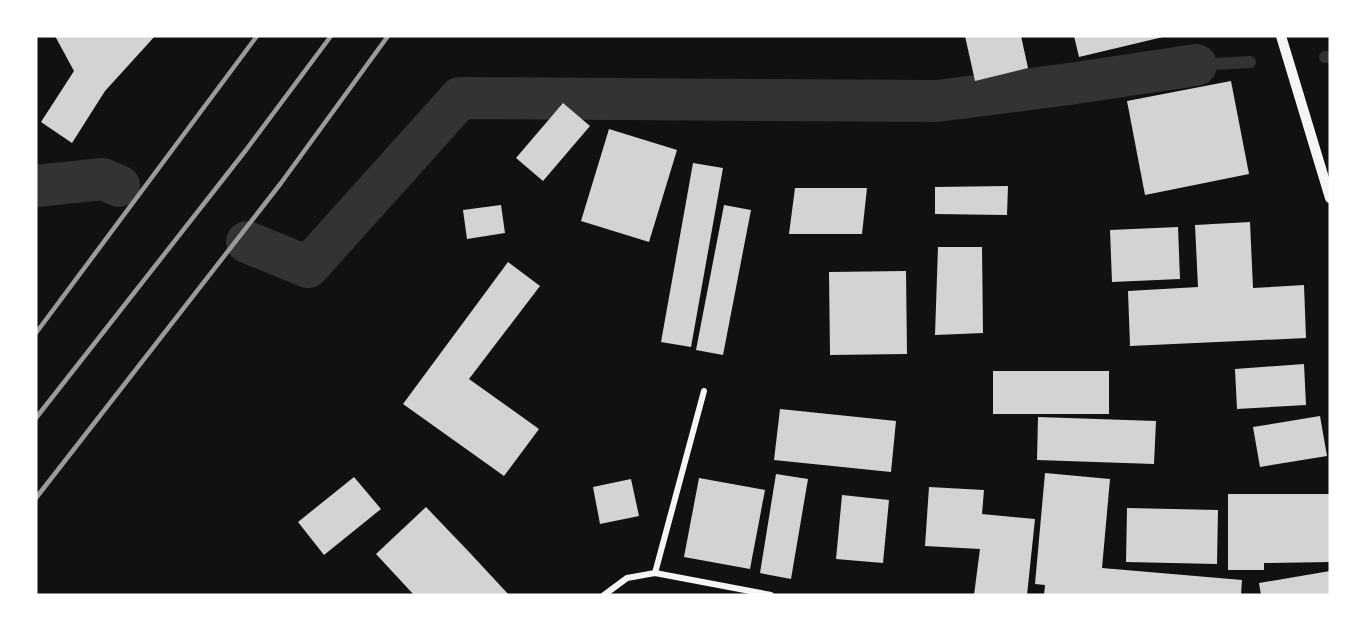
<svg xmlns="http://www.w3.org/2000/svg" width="1366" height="631" font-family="'Work Sans',sans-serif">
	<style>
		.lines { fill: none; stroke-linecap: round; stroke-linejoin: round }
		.stream { stroke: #333; stroke-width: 12 }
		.canal { stroke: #333; stroke-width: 42 }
		.building { fill: #d3d3d3 }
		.minor { stroke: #f5f5f5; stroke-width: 6 }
		.tertiary { stroke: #f5f5f5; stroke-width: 10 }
		.rail { stroke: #9a9a9a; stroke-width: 4.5 }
	</style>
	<rect width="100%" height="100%" fill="#111"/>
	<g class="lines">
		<!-- stream -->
		<g class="stream">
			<path d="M 1325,57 L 1330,57"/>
			<path d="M 1196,65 L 1250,62"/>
		</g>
		<!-- canal -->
		<g class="canal">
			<path d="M 36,186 L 103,179 L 119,186"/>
			<path d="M 247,242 L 308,267 L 460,98 L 937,101 L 1069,84 L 1196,65"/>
		</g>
	</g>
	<!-- building -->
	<g class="building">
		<path d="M 55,36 L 155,36 L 105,91 L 72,143 L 41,122 L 74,71 Z"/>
		<path d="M 965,36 L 1021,36 L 1028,68 L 975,81 Z"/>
		<path d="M 1074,36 L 1163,36 L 1163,37 L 1079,57 Z"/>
		<path d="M 1231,81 L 1249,174 L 1145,195 L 1127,101 Z"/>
		<path d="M 563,103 L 590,126 L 543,181 L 516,158 Z"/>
		<path d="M 609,129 L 677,150 L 649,242 L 581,221 Z"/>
		<path d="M 693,163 L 723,168 L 691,347 L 661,342 Z"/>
		<path d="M 1008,186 L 1007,215 L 935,214 L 935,187 Z"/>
		<path d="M 795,188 L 867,188 L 862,234 L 789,234 Z"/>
		<path d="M 501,205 L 505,233 L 467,239 L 463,210 Z"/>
		<path d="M 724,205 L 751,210 L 723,355 L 696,350 Z"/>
		<path d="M 1250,222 L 1253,288 L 1304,285 L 1306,338 L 1130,346 L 1128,291 L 1198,287 L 1195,225 Z"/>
		<path d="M 1178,227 L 1180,279 L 1112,282 L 1110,230 Z"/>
		<path d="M 938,247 L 982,247 L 983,333 L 935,335 Z"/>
		<path d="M 508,262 L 540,286 L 469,379 L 539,429 L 504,476 L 403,404 Z"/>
		<path d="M 906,271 L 907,354 L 830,355 L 829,272 Z"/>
		<path d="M 1304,364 L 1306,405 L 1237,409 L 1235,369 Z"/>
		<rect x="993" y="371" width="116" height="43"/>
		<path d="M 780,409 L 896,421 L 891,472 L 774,460 Z"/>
		<path d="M 1320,416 L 1327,456 L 1260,467 L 1253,427 Z"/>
		<path d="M 1038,417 L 1156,421 L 1154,464 L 1037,460 Z"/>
		<path d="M 1045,473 L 1110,479 L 1102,568 L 1242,580 L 1241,595 L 1044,595 L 1045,585 L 1035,584 Z"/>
		<path d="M 776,474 L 808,479 L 791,579 L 760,573 Z"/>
		<path d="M 354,477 L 381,509 L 324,555 L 298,522 Z"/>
		<path d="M 699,478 L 765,490 L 750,569 L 684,557 Z"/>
		<path d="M 631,479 L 639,516 L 600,524 L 593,487 Z"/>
		<path d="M 929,487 L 984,490 L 982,514 L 1035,519 L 1027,595 L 974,595 L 980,549 L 925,546 Z"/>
		<path d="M 1228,494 L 1329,494 L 1330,562 L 1264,563 L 1264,570 L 1228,570 Z"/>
		<path d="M 842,495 L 889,500 L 883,563 L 836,559 Z"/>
		<path d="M 426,507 L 470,553 L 509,595 L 414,595 L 376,554 Z"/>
		<path d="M 1127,508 L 1218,510 L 1217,564 L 1126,562 Z"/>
		<path d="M 1330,571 L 1330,595 L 1261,595 L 1259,583 Z"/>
	</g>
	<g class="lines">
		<!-- minor -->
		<g class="minor">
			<path d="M 655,573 L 704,391"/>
			<path d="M 604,595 L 627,578 L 655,573 L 771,595"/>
		</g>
		<!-- tertiary -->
		<path class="tertiary" d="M 1281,36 L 1330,198"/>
		<!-- rail -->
		<g class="rail">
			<path d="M 36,333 L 257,36"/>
			<path d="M 36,418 L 246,150 L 331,36"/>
			<path d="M 36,498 L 281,183 L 388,36"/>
		</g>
	</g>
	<!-- border -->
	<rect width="1366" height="631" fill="none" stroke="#ffffff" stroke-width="75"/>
</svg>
